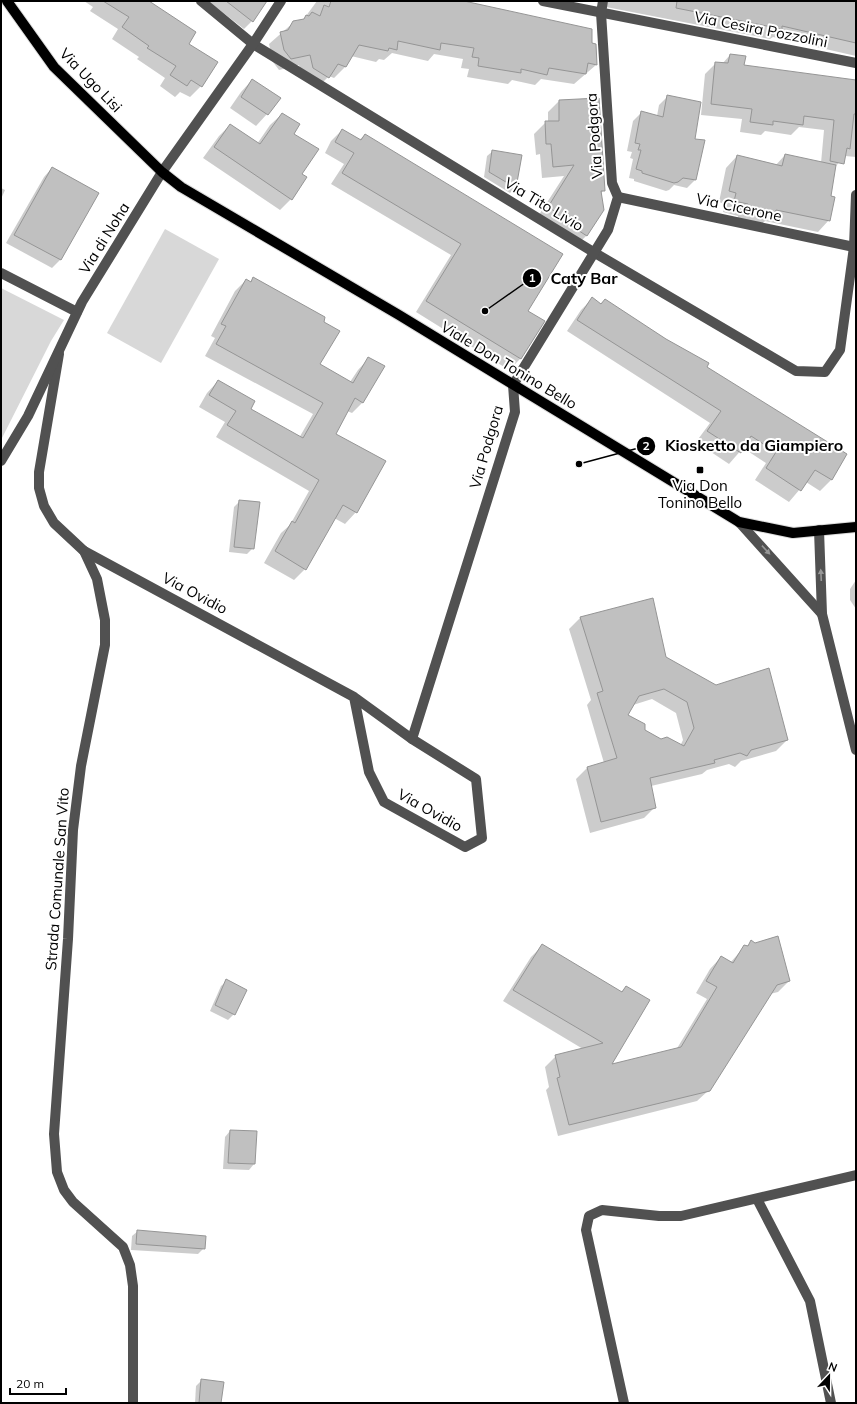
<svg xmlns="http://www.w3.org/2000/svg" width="857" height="1404" font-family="Mulish,sans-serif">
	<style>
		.green { fill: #d8d8d8 }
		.shadow { fill: #0003; fill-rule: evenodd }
		.building { fill: #c0c0c0; stroke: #959595; fill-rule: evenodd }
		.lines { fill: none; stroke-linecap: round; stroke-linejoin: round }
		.major-casing { stroke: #dbdbdb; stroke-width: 12 }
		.minor { stroke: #515151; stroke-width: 10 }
		.major { stroke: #000; stroke-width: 10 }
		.oneway { fill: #979797 }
		.poi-dot { fill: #000; stroke: #fff; stroke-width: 1.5 }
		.labels { text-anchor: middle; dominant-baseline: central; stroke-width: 4; stroke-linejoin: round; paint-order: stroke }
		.street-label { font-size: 15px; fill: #000; stroke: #fff }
		.poi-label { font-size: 15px; fill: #000; stroke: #fff }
		.leader { fill: none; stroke: #000; stroke-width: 1.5 }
		.callout-dot { fill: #000; stroke: #fff; stroke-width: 1.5 }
		.mark-label { font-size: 12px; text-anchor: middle; font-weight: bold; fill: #fff }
		.callout-label { font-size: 16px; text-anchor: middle; font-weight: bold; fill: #000; stroke: #fff; stroke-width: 4; stroke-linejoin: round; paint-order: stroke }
	</style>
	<rect width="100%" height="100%" fill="#fff"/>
	<!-- green -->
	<g class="green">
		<path d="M 165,229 L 219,259 L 161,363 L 107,333 Z"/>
		<path d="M 1,288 L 64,320 L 51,341 L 1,440 Z"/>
	</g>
	<!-- shadow -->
	<g class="shadow">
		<path d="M 84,1 L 146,1 L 188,44 L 201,86 L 190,97 L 180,92 L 175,97 L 160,86 L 165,78 L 137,59 L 139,57 L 112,39 L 118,29 L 90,11 L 93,7 Z"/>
		<path d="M 208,1 L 259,1 L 252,21 L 244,29 Z"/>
		<path d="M 317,1 L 459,1 L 591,44 L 596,65 L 574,84 L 541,79 L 535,85 L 512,80 L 508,84 L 467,77 L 469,69 L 461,68 L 463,59 L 434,54 L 428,61 L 392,53 L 384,60 L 379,59 L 376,62 L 351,56 L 346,66 L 334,78 L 329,76 L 317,88 L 303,79 L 299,65 L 279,70 L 273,62 L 269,44 L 294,22 L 303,20 Z"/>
		<path d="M 608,1 L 856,1 L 856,56 L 773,37 L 770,39 L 606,7 Z"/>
		<path d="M 730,55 L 743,66 L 856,81 L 856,157 L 845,156 L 835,167 L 829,197 L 829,220 L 818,232 L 765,221 L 763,223 L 737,221 L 738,216 L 723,212 L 725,204 L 719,202 L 726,168 L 737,156 L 775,166 L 785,155 L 821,163 L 824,130 L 799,127 L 791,135 L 765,131 L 761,135 L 740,132 L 742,119 L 701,115 L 705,74 L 716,63 L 722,64 Z"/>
		<path d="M 252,80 L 267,114 L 256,126 L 230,108 L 241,92 Z"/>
		<path d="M 668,96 L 694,140 L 695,180 L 687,188 L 674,185 L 669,190 L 666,191 L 634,181 L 634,179 L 629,178 L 633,159 L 630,158 L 632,152 L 627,151 L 633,121 L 641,113 L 657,116 L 659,105 Z"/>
		<path d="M 559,101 L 604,190 L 600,194 L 587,235 L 576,246 L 537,218 L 564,176 L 542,178 L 540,154 L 536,155 L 534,134 L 546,122 L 548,122 L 548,112 Z"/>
		<path d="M 282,114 L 293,134 L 300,174 L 291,199 L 280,210 L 203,158 L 219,136 L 230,125 L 257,144 L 270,125 Z"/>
		<path d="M 342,130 L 359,140 L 365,135 L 527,311 L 543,321 L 520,359 L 509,370 L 416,312 L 451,255 L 331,184 L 344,164 L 325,153 L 331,141 Z"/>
		<path d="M 493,151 L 521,156 L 515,188 L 510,193 L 484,177 L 487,156 Z"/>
		<path d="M 52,168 L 97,193 L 60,260 L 52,268 L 6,243 L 44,177 Z"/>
		<path d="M 1,188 L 5,190 L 1,199 Z"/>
		<path d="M 253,278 L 319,365 L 350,382 L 358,370 L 369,358 L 363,402 L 352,413 L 347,411 L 334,434 L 356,512 L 345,524 L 334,518 L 305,569 L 294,580 L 264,563 L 281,533 L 290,525 L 309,491 L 216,437 L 225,422 L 199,407 L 207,393 L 218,381 L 249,409 L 299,438 L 313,414 L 205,356 L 215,338 L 211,336 L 235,291 L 246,280 L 250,282 Z"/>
		<path d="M 592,299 L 600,304 L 605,300 L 706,367 L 846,454 L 831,480 L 820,491 L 806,482 L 789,502 L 755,480 L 766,463 L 743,448 L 729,464 L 696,442 L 710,423 L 567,331 L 581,310 Z"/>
		<path d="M 240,501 L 253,548 L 247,554 L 229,552 L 234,507 Z"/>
		<path d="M 856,580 L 856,609 L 850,600 L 850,589 Z"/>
		<path d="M 580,618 L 666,657 L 787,740 L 776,751 L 741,761 L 735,767 L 729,764 L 707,770 L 702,774 L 651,786 L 655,807 L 644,818 L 590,833 L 576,779 L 587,768 L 604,763 L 587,705 L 591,700 L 569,629 ZM 652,699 L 676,713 L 683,740 L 680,746 L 661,740 L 644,730 L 626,715 L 633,705 Z"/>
		<path d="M 752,941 L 789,981 L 778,992 L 770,994 L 709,1090 L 697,1101 L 558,1136 L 546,1090 L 549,1087 L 545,1067 L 556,1056 L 583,1049 L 503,1001 L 531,957 L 542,946 L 621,992 L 626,987 L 610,1065 L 676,1050 L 707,999 L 696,993 L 710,969 L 721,957 L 730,963 L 745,946 L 746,947 Z"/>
		<path d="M 227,981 L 234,1014 L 228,1020 L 210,1011 L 221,986 Z"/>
		<path d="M 230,1131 L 256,1132 L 254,1164 L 249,1170 L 223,1169 L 225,1137 Z"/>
		<path d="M 138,1231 L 204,1248 L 198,1254 L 131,1250 L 132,1236 Z"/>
		<path d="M 202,1380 L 220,1403 L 195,1403 L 196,1386 Z"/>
	</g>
	<!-- building -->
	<g class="building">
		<path d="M 103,1 L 149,1 L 196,32 L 189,44 L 218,62 L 202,87 L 191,80 L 187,86 L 170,75 L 176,66 L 147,48 L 149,46 L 122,27 L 129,17 Z"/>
		<path d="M 226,1 L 267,1 L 253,22 Z"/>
		<path d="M 331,1 L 464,1 L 592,29 L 592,43 L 596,44 L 597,65 L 588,63 L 586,74 L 549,68 L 547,75 L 521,69 L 521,73 L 478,66 L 479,58 L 472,57 L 474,48 L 441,43 L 440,50 L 398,41 L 397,50 L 389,48 L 388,51 L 359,45 L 346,67 L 338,64 L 329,78 L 313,68 L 310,55 L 291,59 L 284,50 L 280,32 L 288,30 L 293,21 L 304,19 L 306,15 L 309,16 L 312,12 L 320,16 L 324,5 L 329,7 Z"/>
		<path d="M 677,1 L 856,1 L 856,43 L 782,26 L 782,29 L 676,8 Z"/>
		<path d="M 730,54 L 746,56 L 744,65 L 856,80 L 856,114 L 854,114 L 850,149 L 847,148 L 844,164 L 830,161 L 834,120 L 804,116 L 803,125 L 773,121 L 773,125 L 750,122 L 752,109 L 711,104 L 715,62 L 728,63 Z"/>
		<path d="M 252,79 L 281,98 L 268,115 L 241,97 Z"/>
		<path d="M 667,95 L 701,102 L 695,139 L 705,140 L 696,180 L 683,178 L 678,182 L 674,183 L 642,173 L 642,171 L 636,169 L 641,150 L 638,150 L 640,144 L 635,143 L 641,111 L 663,117 Z"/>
		<path d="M 599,98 L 605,191 L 601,191 L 604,210 L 587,236 L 554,215 L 556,212 L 548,207 L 574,165 L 553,167 L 551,144 L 546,144 L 545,121 L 559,121 L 559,100 Z"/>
		<path d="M 282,113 L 300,124 L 294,134 L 319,149 L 302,174 L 307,177 L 292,200 L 214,147 L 230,124 L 260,144 Z"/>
		<path d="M 342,129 L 361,140 L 365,134 L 563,254 L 528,311 L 545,321 L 521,359 L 426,301 L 461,244 L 342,173 L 354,153 L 335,142 Z"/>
		<path d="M 492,150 L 522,155 L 516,188 L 489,172 Z"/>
		<path d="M 785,154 L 836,165 L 831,196 L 835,197 L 830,221 L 776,210 L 775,213 L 765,211 L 764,213 L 748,210 L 748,204 L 734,201 L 736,193 L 729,191 L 737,155 L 782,166 Z"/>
		<path d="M 52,167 L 99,193 L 61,260 L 14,235 Z"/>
		<path d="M 253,277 L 325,317 L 324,322 L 340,331 L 320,364 L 353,383 L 368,357 L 385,366 L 363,403 L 355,398 L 336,434 L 386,461 L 357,513 L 343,505 L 306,570 L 275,551 L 292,521 L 295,523 L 319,480 L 227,425 L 236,411 L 209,395 L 218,380 L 255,401 L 251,409 L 303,438 L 323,403 L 216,344 L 226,326 L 221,324 L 246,279 L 251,282 Z"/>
		<path d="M 592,297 L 601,304 L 605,299 L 666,339 L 709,363 L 707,367 L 847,454 L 832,480 L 815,470 L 801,491 L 766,468 L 776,452 L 751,436 L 741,453 L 707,431 L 721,411 L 577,320 Z"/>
		<path d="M 239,500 L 260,502 L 254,549 L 234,547 Z"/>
		<path d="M 653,598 L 666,657 L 716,685 L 769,668 L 788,740 L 751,750 L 747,756 L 740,753 L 714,760 L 715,763 L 650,778 L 656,808 L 601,822 L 587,767 L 617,758 L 597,693 L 603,691 L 580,617 ZM 664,689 L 687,702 L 694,728 L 684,746 L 667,737 L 661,739 L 645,730 L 645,724 L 628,715 L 639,696 Z"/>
		<path d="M 778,936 L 790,981 L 777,985 L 710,1091 L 569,1125 L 557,1078 L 560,1077 L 555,1055 L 603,1043 L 513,990 L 542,944 L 622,992 L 626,986 L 650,1000 L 612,1064 L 681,1047 L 717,987 L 706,981 L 721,956 L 733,963 L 744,945 L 748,946 L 751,940 L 755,943 Z"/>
		<path d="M 226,979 L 247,990 L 235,1015 L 215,1005 Z"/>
		<path d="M 230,1130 L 257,1131 L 255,1164 L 228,1163 Z"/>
		<path d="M 137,1230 L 206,1236 L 205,1249 L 136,1244 Z"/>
		<path d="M 201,1379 L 224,1382 L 221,1403 L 199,1403 Z"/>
	</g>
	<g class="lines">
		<defs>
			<path id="major" d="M 7,1 L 54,67 L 162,172 L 181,187 L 399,315 L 739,522 L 793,533 L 856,527"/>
		</defs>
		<!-- major casing -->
		<use href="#major" class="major-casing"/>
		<!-- minor -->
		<g class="minor">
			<path d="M 201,1 L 253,44 L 595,253 L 796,371 L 825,372 L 840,350 L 854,247 L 856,195"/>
			<path d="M 543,1 L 856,63"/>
			<path d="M 618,197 L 854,247"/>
			<path d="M 1,273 L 77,312"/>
			<path d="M 59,354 L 39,472 L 39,488 L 44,506 L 54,523 L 84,551 L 97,579 L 105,620 L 105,645 L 81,766 L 73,830 L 68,939 L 54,1134 L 57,1172 L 64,1190 L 73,1202 L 123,1247 L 130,1265 L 133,1286 L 133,1403"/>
			<path d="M 1,461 L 28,416 L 82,302 L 162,172 L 253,44 L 281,1"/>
			<path d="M 739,522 L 822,614"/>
			<path d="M 819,530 L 822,614 L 856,750"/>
			<path d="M 84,551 L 354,697 L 412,739 L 476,779 L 482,838 L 465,847 L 384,802 L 369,772 L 354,697"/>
			<path d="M 412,739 L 515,412 L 513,385 L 608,230 L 618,197 L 612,183 L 601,13 L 603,1"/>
			<path d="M 757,1199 L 810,1301 L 831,1403"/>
			<path d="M 624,1403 L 586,1230 L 589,1216 L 602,1210 L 659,1216 L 681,1216 L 856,1175"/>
		</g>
		<!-- major -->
		<use href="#major" class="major"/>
	</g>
	<!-- one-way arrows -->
	<defs><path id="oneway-solid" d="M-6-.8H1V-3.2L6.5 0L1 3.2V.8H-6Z"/></defs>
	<g class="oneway">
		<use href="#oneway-solid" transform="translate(766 550) rotate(47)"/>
		<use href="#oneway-solid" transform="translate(821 575) rotate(-93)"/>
	</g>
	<!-- markers -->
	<rect class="poi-dot" x="696" y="466" width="8" height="8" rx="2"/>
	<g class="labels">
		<!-- street labels -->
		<g class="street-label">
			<text transform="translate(761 29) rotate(11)">Via Cesira Pozzolini</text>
			<text transform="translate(91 80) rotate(46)">Via Ugo Lisi</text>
			<text transform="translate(594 136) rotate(-94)">Via Podgora</text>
			<text transform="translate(544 204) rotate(31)">Via Tito Livio</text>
			<text transform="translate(739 207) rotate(12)">Via Cicerone</text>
			<text transform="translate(104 238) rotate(-58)">Via di Noha</text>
			<text transform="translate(509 365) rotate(31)">Viale Don Tonino Bello</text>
			<text transform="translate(486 447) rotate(-74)">Via Podgora</text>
			<text transform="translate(195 593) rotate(28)">Via Ovidio</text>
			<text transform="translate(430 810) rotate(29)">Via Ovidio</text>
			<text transform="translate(57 879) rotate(-86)">Strada Comunale San Vito</text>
		</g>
		<!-- poi labels -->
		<g class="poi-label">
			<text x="700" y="485">Via Don<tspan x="700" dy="17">Tonino Bello</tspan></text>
		</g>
	</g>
	<!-- callouts -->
	<path class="leader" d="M485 311L532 278M579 464L646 446"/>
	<g class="callout-dot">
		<circle cx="485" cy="311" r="4"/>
		<circle cx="579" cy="464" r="4"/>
		<circle cx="532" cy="278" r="10"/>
		<circle cx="646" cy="446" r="10"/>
	</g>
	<g class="mark-label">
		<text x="532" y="282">1</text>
		<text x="646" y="450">2</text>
	</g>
	<g class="callout-label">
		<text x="584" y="284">Caty Bar</text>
		<text x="754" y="451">Kiosketto da Giampiero</text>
	</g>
	<!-- border -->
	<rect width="857" height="1404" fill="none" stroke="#000000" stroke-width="4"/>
	<!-- north arrow -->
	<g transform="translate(829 1376) rotate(22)" stroke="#ffffff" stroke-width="3" paint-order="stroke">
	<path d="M0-3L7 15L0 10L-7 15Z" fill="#000000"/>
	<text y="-6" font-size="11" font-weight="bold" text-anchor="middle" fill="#000000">N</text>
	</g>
	<!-- scale -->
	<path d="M10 1388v6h56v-6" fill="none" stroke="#000000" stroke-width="2"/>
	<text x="16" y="1388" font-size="12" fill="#000000" stroke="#ffffff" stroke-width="3" paint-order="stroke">20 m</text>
</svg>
